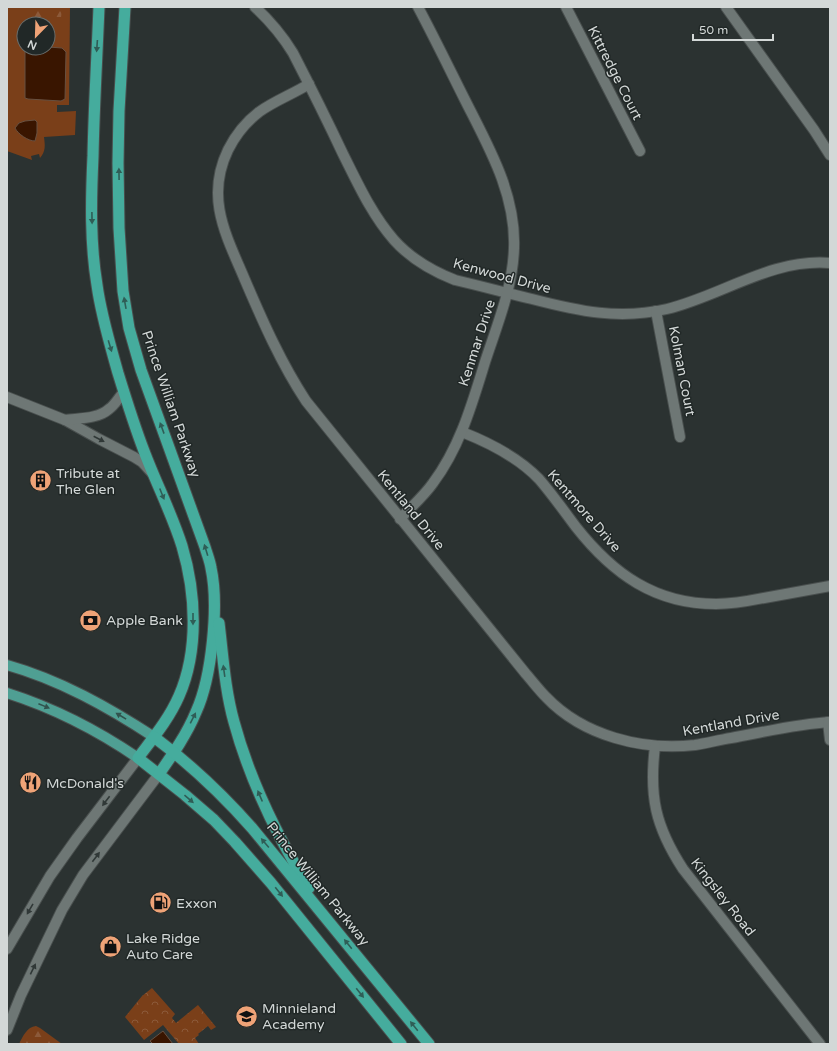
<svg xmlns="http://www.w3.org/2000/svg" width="837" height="1051" font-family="'Varela Round',sans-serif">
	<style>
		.grass { fill: #7a3f19; fill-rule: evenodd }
		.forest { fill: url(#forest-firs) }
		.park { fill: url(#park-crowns) }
		.water { fill: #391500; stroke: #675040 }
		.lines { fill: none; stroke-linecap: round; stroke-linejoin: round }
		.minor-casing { stroke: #494f4e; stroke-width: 12 }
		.primary-casing { stroke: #494f4e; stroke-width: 12 }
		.trunk-casing { stroke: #494f4e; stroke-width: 13 }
		.minor { stroke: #6e7775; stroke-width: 10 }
		.primary { stroke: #4f9f93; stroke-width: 10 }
		.trunk { stroke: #45ac9d; stroke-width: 11 }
		.oneway { fill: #2f5d56 }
		.oneway2 { fill: #303837 }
		.oneway3 { fill: #31524d }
		.labels { text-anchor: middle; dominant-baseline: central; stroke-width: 3; stroke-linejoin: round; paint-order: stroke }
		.street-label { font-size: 14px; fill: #d3d8d7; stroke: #212827 }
		.poi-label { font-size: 14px; fill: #d3d8d7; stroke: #212827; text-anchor: start }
	</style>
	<defs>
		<pattern id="forest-firs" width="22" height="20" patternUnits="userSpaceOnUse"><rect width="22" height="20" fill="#7a3f19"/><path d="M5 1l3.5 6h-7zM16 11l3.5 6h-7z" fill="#8c5a3a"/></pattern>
		<pattern id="park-crowns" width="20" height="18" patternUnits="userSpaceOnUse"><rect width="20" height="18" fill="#7a3f19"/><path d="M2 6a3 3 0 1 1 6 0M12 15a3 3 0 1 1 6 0" fill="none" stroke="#8c5a3a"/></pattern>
	</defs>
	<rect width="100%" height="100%" fill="#2b3231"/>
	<!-- grass -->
	<path class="grass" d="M 7,7 L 70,7 L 69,105 L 57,105 L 57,112 L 76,111 L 75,135 L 44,137 C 45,145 46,151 40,158 L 39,154 L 31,156 L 32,160 L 7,151 ZM 24,24 L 48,24 L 48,48 L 24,48 Z"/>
	<!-- forest -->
	<g class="forest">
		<path d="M 34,7 L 62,7 L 61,18 L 58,23 C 46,24 37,23 26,19 L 29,12 Z"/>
		<path d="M 36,1026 L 40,1028 L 62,1044 L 19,1044 C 23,1036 27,1027 36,1026 Z"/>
	</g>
	<!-- park -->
	<path class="park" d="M 152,988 L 175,1014 L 172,1018 L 176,1023 L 198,1005 L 216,1027 L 211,1030 L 208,1026 L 198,1034 L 199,1035 L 195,1038 L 199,1044 L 179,1044 L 163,1025 L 144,1040 L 125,1017 L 142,996 Z"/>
	<!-- water -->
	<g class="water">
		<path d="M 48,47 L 62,48 L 66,52 L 65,99 L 61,101 L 28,99 L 25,98 L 25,51 L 27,48 L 48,48 Z"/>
		<path d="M 35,120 L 37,122 L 37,133 L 35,141 C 28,141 18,134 15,128 L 19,123 L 25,121 Z"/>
		<path d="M 163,1031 L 173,1044 L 153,1044 L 150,1041 Z"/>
	</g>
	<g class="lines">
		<defs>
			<g id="minor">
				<path d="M 255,7 C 270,21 282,35 293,53 C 310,86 327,120 343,154 C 358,184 372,215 394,240 C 411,259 432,271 455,280 C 481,286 506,293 532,299 C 578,311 619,320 667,309 C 721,296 772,258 830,263"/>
				<path d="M 566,7 L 640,151"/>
				<path d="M 726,7 L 814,130 L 830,155"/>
				<path d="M 309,84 C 293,94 274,101 259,112 C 246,122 235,136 228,150 C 205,198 226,235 245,280 C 263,322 281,363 306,401 L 526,674 C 533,682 539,690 546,697 C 583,736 643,751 695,745 C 707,743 719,740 731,738 C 764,732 797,724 830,722"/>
				<path d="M 656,311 L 680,437"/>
				<path d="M 7,397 L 65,420 L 99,439 L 134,457 L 142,462 L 152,473"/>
				<path d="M 65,420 C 79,418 98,419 109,409 C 115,405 119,397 124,392"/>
				<path d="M 462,432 C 490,443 518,457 539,479 C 552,494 564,511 576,527 C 613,574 655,604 716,604 C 733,604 749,601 764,598 C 786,594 808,590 830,586"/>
				<path d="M 400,519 C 411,507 424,496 433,483 C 460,447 472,404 485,362 C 497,325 513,287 514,248 C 516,193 488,146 464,98 C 449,68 434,37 418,7"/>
				<path d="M 828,722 L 830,740"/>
				<path d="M 655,746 C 649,796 655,826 683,869 L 820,1044"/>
				<path d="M 7,949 L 50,876 L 77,838 L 138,758"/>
				<path d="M 7,1030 L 21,995 L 62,910 L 83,875 L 159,774"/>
			</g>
			<g id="primary">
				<path d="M 7,665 C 60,680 108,707 154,737"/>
				<path d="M 7,693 C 54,708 97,730 138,758"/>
			</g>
			<g id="trunk">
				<path d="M 99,7 C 97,57 94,106 93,156 C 91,199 90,243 97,285 C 101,315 110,344 118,373 C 126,399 134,425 144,451 C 156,483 172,514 182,546 C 196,593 199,650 179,696 C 169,719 153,738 138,758 L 185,795 L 214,820 L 235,842 L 271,883 L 401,1044"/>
				<path d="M 125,7 L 119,111 L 118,163 L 119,228 L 123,291 L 129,328 L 141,370 L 205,547 C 207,554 210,561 211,568 C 219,605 212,677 196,712 C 187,734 173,754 159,774"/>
				<path d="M 219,623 C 223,656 225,690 234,722 C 250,781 277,836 309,888"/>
				<path d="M 154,737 C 190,764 222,794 252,828 L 429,1044"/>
			</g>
		</defs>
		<!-- minor casing -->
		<use href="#minor" class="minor-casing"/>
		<!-- primary casing -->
		<use href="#primary" class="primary-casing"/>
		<!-- trunk casing -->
		<use href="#trunk" class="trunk-casing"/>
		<!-- minor -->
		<use href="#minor" class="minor"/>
		<!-- primary -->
		<use href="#primary" class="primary"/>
		<!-- trunk -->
		<use href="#trunk" class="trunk"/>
	</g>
	<!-- one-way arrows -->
	<defs><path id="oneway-solid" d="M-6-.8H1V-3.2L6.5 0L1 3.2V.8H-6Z"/></defs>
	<g class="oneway">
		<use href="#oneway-solid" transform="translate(97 46) rotate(94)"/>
		<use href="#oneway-solid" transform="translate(119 174) rotate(-91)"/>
		<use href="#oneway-solid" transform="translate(92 218) rotate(89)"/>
		<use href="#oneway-solid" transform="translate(125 303) rotate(-100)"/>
		<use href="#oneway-solid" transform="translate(110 346) rotate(73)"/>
		<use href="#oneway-solid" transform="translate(162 428) rotate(-110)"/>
		<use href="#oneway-solid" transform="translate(162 494) rotate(68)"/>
		<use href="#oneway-solid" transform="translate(206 550) rotate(-107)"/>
		<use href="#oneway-solid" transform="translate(193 619) rotate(90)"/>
		<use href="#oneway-solid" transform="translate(224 671) rotate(-98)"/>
		<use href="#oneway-solid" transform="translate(193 718) rotate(-63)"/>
		<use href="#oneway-solid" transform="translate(260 796) rotate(-113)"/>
		<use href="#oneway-solid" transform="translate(189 799) rotate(41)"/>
		<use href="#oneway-solid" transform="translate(265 843) rotate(-130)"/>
		<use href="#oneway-solid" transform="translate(279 892) rotate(51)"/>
		<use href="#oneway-solid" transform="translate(348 944) rotate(-129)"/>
		<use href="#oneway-solid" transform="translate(360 993) rotate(51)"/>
		<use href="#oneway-solid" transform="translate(414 1026) rotate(-129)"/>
	</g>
	<g class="oneway2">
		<use href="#oneway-solid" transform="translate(99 439) rotate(27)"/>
		<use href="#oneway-solid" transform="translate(106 801) rotate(127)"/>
		<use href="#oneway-solid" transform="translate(96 857) rotate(-53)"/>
		<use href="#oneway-solid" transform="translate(30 909) rotate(120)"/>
		<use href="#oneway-solid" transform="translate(33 969) rotate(-64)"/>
	</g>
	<g class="oneway3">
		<use href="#oneway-solid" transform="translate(44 706) rotate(22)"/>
		<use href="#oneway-solid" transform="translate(121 716) rotate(-149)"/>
	</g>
	<!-- icons -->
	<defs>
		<symbol id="building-disc" viewBox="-11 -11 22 22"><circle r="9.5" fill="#efa377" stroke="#212827"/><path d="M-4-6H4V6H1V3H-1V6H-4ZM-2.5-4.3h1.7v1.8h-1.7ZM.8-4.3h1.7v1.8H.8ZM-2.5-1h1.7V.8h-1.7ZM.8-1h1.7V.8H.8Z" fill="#111"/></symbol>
		<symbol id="bank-disc" viewBox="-11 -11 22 22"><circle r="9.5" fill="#efa377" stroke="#212827"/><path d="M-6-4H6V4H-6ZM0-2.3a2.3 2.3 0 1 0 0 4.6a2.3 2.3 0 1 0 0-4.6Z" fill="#111"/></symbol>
		<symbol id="restaurant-disc" viewBox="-11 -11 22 22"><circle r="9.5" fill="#efa377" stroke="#212827"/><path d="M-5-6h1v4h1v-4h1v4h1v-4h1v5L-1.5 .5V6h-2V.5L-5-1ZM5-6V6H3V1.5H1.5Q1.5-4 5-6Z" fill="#111"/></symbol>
		<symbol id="fuel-disc" viewBox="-11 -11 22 22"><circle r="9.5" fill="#efa377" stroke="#212827"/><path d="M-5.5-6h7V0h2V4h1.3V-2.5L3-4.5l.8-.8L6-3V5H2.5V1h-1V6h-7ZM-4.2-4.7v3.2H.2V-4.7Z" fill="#111"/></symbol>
		<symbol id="shop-disc" viewBox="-11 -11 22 22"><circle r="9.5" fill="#efa377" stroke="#212827"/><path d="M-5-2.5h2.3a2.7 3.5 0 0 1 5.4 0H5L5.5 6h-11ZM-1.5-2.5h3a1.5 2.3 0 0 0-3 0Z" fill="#111"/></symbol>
		<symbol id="school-disc" viewBox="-11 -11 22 22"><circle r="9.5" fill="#efa377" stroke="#212827"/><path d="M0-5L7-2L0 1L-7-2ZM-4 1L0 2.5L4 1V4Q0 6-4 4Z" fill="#111"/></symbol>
	</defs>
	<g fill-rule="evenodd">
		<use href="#building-disc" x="28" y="468" width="25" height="25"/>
		<use href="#bank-disc" x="78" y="608" width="25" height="25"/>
		<use href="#restaurant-disc" x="18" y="770" width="25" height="25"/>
		<use href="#fuel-disc" x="148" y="890" width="25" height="25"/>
		<use href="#shop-disc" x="98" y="934" width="25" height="25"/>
		<use href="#school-disc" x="234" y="1004" width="25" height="25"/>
	</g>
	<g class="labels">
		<!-- street labels -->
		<g class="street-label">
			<text transform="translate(615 73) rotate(63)">Kittredge Court</text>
			<text transform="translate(502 276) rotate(15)">Kenwood Drive</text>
			<text transform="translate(477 343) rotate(-72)">Kenmar Drive</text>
			<text transform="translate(682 371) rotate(79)">Kolman Court</text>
			<text transform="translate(171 404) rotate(71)">Prince William Parkway</text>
			<text transform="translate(411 510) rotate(51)">Kentland Drive</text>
			<text transform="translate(584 511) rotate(49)">Kentmore Drive</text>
			<text transform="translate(731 723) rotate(-10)">Kentland Drive</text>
			<text transform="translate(318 884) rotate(51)">Prince William Parkway</text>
			<text transform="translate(723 897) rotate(52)">Kingsley Road</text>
		</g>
		<!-- poi labels -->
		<g class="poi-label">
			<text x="56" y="473">Tribute at<tspan x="56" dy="16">The Glen</tspan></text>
			<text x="106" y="620">Apple Bank</text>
			<text x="46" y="783">McDonald's</text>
			<text x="176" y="903">Exxon</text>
			<text x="126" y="938">Lake Ridge<tspan x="126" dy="16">Auto Care</tspan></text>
			<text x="262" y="1008">Minnieland<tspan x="262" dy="16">Academy</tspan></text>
		</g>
	</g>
	<!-- border -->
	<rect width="837" height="1051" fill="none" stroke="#d3d8d7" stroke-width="16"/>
	<!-- north arrow -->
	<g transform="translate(36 36) rotate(203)"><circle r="19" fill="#212827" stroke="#686e6d"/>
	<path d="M0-3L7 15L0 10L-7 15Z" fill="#efa377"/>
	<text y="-6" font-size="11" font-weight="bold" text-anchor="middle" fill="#d3d8d7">N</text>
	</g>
	<!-- scale -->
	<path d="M693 34v6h80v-6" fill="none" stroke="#d3d8d7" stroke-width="2"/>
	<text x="699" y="34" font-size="12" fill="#d3d8d7" stroke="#212827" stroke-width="3" paint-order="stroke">50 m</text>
</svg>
